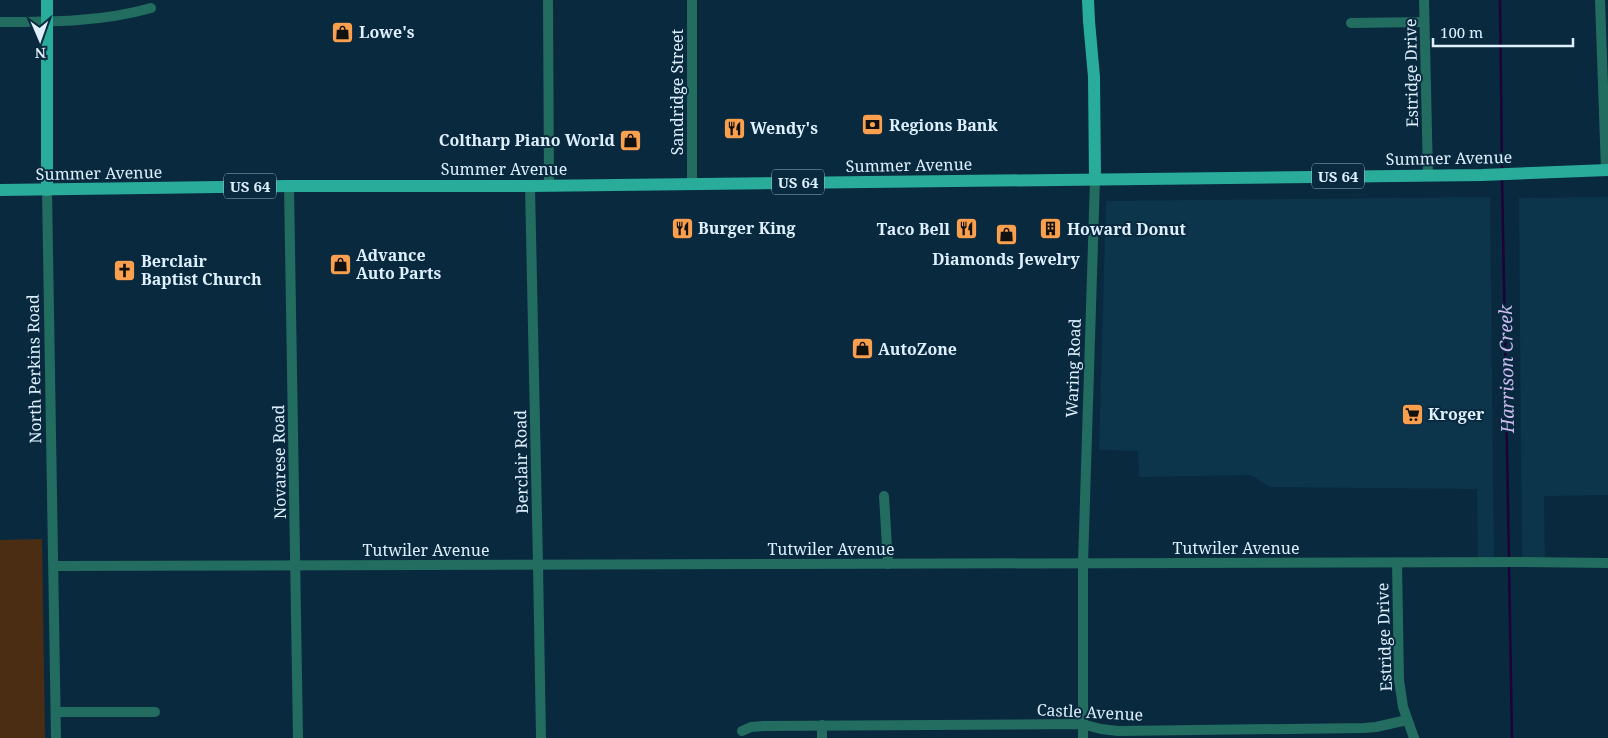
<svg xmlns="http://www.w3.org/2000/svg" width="1608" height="738" font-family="'Noto Serif',serif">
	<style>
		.built { fill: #0c354c }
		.green { fill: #4a2d13 }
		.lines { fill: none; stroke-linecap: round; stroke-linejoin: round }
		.stream { stroke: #1d0138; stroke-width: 2.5 }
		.minor { stroke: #226c60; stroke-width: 10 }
		.major { stroke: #29ac99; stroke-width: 12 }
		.labels { text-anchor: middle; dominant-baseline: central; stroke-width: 4; stroke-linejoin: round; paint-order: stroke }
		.shield { fill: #09293e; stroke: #9eb4c4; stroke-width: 1 }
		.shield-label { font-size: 15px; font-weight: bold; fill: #def0fe }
		.poi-label { font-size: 16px; font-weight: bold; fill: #def0fe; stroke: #09293e; text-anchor: start }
		.street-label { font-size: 16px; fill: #def0fe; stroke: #09293e }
		.water-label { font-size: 18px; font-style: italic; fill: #cebbf2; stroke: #09293e }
	</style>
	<rect width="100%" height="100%" fill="#09293e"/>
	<!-- built -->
	<g class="built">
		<path d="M 1490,197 L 1494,562 L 1478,562 L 1477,489 L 1270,487 L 1250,475 L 1139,477 L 1138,451 L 1099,450 L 1106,201 Z"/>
		<path d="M 1608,197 L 1608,495 L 1544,496 L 1545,562 L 1522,562 L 1519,198 Z"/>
	</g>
	<!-- green -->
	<path class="green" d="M 42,539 L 45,738 L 0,738 L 0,540 Z"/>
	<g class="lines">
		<!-- stream -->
		<g class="stream">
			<path d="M 1500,0 L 1502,169"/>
			<path d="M 1502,177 L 1509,559"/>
			<path d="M 1509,565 L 1512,738"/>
		</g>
		<!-- minor -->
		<g class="minor">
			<path d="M 548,0 L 549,185"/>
			<path d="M 1424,0 L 1428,175"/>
			<path d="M 1600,0 L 1606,170"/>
			<path d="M 0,22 C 50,22 102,22 151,8"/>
			<path d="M 1351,23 L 1424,22"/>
			<path d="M 692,183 L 692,0"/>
			<path d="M 289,186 L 298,738"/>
			<path d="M 530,186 L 538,565 L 541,738"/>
			<path d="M 47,190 L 56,738"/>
			<path d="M 884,496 L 888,564"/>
			<path d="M 1397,563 L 1399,680 L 1403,707 L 1414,738"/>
			<path d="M 54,566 C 543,562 1033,566 1522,562 L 1608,563"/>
			<path d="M 56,712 L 155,712"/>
			<path d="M 822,725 L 822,738"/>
			<path d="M 742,731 L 751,727 L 764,726 L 1082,724 L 1101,729 L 1118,731 L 1364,728 L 1376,727 L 1407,720"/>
			<path d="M 1083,738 L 1083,564 L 1095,179"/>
		</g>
		<!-- major -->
		<g class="major">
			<path d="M 47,0 L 47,190"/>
			<path d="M 1088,0 L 1089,21 L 1094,77 L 1095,179"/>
			<path d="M 0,190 L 289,186 L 530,186 L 1482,175 L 1608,170"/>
		</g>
	</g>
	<!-- icons -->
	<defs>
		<symbol id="shop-square" viewBox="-11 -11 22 22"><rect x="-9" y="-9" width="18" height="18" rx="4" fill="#f99f4d" stroke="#09293e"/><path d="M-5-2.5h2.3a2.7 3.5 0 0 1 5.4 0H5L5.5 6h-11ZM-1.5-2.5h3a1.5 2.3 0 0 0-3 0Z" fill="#111"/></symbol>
		<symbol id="bank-square" viewBox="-11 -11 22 22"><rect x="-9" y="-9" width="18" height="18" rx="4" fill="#f99f4d" stroke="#09293e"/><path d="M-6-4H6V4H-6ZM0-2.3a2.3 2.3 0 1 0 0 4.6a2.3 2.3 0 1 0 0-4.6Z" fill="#111"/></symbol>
		<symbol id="restaurant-square" viewBox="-11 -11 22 22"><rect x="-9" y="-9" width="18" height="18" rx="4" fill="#f99f4d" stroke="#09293e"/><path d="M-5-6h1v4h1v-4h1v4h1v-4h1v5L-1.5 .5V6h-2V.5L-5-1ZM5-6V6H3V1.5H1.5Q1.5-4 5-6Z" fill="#111"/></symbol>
		<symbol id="building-square" viewBox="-11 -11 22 22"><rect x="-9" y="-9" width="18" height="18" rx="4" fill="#f99f4d" stroke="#09293e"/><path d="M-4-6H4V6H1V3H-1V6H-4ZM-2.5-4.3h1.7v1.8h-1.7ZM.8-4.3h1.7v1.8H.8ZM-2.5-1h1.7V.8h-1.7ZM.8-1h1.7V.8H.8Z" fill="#111"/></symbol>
		<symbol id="church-square" viewBox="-11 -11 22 22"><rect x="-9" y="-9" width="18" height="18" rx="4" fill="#f99f4d" stroke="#09293e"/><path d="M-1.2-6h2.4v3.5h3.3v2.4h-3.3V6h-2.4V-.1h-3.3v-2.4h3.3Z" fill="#111"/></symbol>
		<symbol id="supermarket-square" viewBox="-11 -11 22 22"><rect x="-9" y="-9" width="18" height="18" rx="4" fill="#f99f4d" stroke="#09293e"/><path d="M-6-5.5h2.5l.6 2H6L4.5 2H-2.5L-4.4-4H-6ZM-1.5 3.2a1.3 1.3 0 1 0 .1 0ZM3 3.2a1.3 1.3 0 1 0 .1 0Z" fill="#111"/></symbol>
	</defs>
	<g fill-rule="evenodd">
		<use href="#shop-square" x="330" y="20" width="25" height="25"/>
		<use href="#bank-square" x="860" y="112" width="25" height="25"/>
		<use href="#restaurant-square" x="722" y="116" width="25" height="25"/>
		<use href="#shop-square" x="618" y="128" width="25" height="25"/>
		<use href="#restaurant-square" x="670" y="216" width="25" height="25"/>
		<use href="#restaurant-square" x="954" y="216" width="25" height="25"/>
		<use href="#building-square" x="1038" y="216" width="25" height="25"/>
		<use href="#shop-square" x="994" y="222" width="25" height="25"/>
		<use href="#shop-square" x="328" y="252" width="25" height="25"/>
		<use href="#church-square" x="112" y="258" width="25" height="25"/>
		<use href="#shop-square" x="850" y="336" width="25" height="25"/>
		<use href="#supermarket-square" x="1400" y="402" width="25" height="25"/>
	</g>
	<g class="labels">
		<!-- shield labels -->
		<g class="shield">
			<rect x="1312" y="163.5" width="52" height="25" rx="4"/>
			<rect x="772" y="169.5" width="52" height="25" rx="4"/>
			<rect x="224" y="173.5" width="52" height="25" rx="4"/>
		</g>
		<g class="shield-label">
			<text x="1338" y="176">US 64</text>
			<text x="798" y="182">US 64</text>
			<text x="250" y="186">US 64</text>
		</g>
		<!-- poi labels -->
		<g class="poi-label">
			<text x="359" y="32">Lowe's</text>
			<text x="889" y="125">Regions Bank</text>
			<text x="750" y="128">Wendy's</text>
			<text x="615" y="140" text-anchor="end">Coltharp Piano World</text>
			<text x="698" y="228">Burger King</text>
			<text x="950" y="229" text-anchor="end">Taco Bell</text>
			<text x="1067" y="229">Howard Donut</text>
			<text x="356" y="255">Advance<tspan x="356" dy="18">Auto Parts</tspan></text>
			<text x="1006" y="259" text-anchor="middle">Diamonds Jewelry</text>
			<text x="141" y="261">Berclair<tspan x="141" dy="18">Baptist Church</tspan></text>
			<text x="878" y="349">AutoZone</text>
			<text x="1428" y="414">Kroger</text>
		</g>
		<!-- street labels -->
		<g class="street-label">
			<text transform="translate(1411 73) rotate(-91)">Estridge Drive</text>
			<text transform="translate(677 92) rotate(-90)">Sandridge Street</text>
			<text transform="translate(1449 158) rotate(-1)">Summer Avenue</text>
			<text transform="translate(909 165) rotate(-1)">Summer Avenue</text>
			<text x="504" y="169">Summer Avenue</text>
			<text transform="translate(99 173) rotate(-1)">Summer Avenue</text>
			<text transform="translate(1073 368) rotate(-88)">Waring Road</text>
			<text transform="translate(34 369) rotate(-91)">North Perkins Road</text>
			<text transform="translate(279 462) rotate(-91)">Novarese Road</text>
			<text transform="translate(521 462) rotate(-91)">Berclair Road</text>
			<text x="1236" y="548">Tutwiler Avenue</text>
			<text x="831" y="549">Tutwiler Avenue</text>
			<text x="426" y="550">Tutwiler Avenue</text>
			<text transform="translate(1384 637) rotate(-92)">Estridge Drive</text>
			<text transform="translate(1090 712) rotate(3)">Castle Avenue</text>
		</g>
		<!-- water labels -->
		<g class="water-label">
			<text transform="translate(1506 369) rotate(-91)">Harrison Creek</text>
		</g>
	</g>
	<!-- north arrow -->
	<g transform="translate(40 40) rotate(178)" stroke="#09293e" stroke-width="4" paint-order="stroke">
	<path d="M0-4L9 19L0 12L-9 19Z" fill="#def0fe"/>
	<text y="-8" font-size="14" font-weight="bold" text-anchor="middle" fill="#def0fe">N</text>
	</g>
	<!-- scale -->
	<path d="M1433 38v8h140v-8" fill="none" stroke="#def0fe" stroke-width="2.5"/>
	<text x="1440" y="38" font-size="15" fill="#def0fe" stroke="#09293e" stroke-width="4" paint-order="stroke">100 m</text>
</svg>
